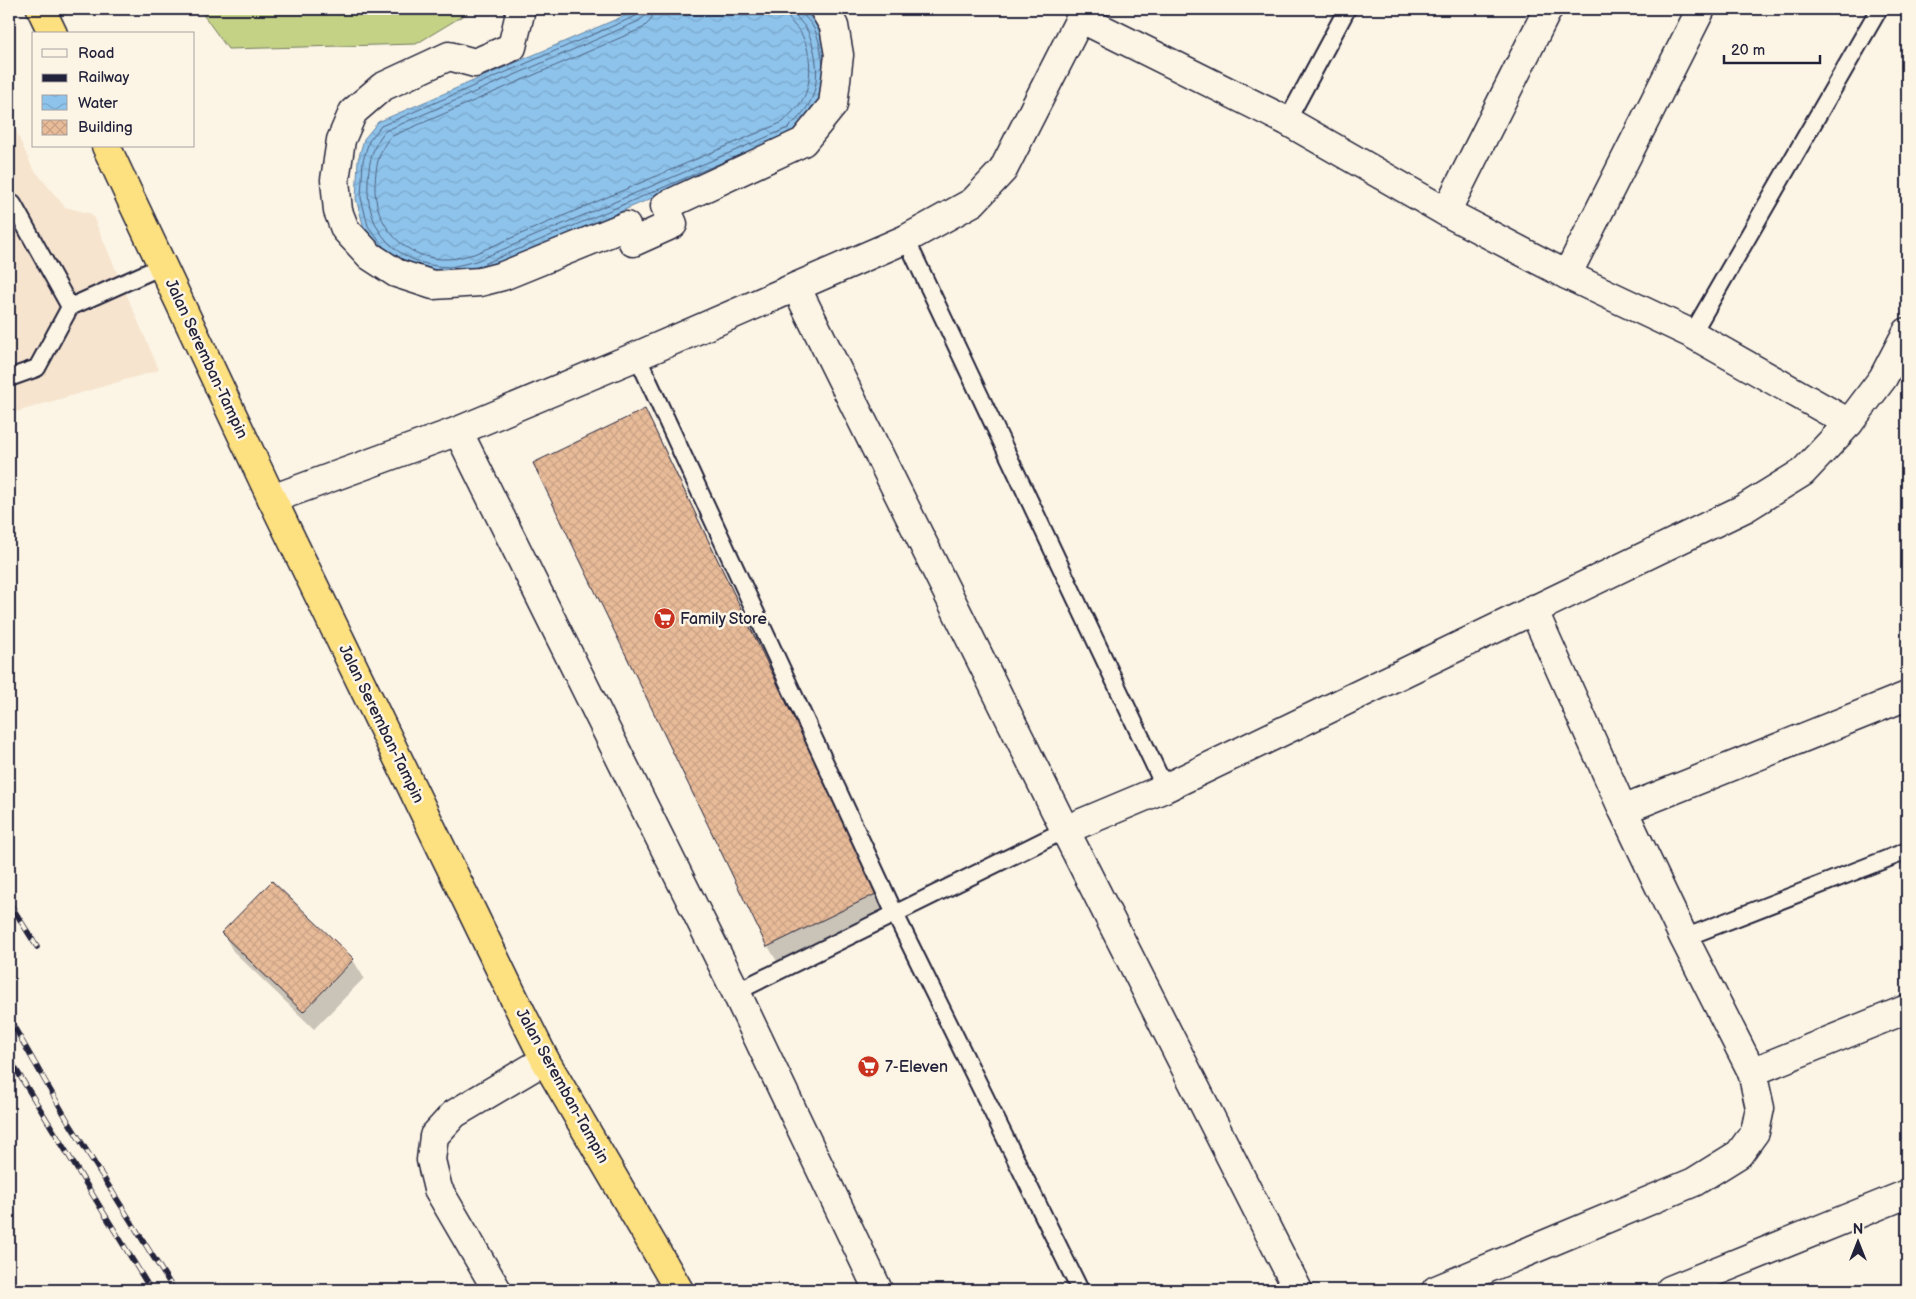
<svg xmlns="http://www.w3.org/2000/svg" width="1916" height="1299" font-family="'Balsamiq Sans',sans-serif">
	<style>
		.built { fill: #f6e4ce }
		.grass { fill: #c4d286; stroke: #737a60 }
		.water { fill: url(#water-waves); stroke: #6383a5 }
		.shadow { fill: #0003 }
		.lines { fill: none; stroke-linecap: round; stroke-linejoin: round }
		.shore { stroke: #4d6281; stroke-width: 1 }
		.building { fill: url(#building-cross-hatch); stroke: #22223b }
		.lane-casing { stroke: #22223b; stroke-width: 20 }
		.street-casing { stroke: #22223b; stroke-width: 31 }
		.secondary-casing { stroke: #22223b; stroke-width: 31 }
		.highway-casing { stroke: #22223b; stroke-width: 31 }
		.lane { stroke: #fcf5e5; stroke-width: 16 }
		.street { stroke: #fcf5e5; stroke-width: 28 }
		.secondary { stroke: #fcf5e5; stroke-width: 28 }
		.highway { stroke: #fde080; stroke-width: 28 }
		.rail-casing { stroke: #22223b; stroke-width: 5.5 }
		.rail { stroke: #fcf5e5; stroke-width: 4; stroke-dasharray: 11; stroke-linecap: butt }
		.labels { text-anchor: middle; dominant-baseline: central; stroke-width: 5; stroke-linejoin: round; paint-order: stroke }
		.street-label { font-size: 16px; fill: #22223b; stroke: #fcf5e5 }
		.poi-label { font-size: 16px; fill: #22223b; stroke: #fcf5e5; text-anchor: start }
	</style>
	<defs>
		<pattern id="water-waves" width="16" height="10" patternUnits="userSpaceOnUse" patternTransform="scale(1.25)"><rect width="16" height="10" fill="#8ec3eb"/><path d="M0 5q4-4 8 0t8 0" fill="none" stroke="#7aa7ca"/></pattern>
		<pattern id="building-cross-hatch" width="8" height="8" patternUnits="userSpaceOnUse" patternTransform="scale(1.25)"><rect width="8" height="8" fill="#e9bc99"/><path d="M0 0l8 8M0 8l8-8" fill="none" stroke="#c8a185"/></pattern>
	</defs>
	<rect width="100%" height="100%" fill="#fcf5e5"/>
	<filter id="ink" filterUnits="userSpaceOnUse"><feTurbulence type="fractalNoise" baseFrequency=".02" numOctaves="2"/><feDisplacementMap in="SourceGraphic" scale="10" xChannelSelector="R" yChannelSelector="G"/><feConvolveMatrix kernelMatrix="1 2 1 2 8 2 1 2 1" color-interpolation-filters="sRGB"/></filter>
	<g filter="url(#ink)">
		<!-- built -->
		<path class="built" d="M 9,115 L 32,167 L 65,207 L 92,214 L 159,370 L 9,414 Z"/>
		<!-- grass -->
		<path class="grass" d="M 199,9 L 474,9 L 416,44 L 228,49 Z"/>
		<!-- water -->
		<path class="water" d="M 640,9 L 804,9 C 829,36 834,72 820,107 C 816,118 803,128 795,137 L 479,272 L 448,279 L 383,256 L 364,228 L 356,199 L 358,160 L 364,139 L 378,122 Z"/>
		<!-- shadow -->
		<g class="shadow">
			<path d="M 645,411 L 658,435 L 891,917 L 782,970 L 768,946 Z"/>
			<path d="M 272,882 L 353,960 L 364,978 L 314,1029 L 233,951 L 223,933 Z"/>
		</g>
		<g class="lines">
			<!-- shore -->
			<g class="shore">
				<path d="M 646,9 L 645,16 L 639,21 L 385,131 C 372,147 369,161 368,181 C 365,230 396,264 446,267 C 455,267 467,263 476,261 L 788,128 C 795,121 804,113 809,104 C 821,84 817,52 808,32 C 804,23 795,19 794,9"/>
				<path d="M 654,9 L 651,20 L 643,28 L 390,137 C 378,152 376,166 375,184 C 373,224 405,261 448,259 C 456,259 465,256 474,254 L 783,122 C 789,115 797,108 802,101 C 813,83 812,49 800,32 C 794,24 787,20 787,9"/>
				<path d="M 801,9 C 802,16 808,19 812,25 C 820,38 821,52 823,66"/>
				<path d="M 383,246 L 368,226 L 361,198 L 363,161 L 369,141 L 381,126 L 636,16 L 640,9"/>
				<path d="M 477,267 L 730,159"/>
			</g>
		</g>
		<!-- building -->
		<g class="building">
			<path d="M 645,409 L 878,893 L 767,947 L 533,463 Z"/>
			<path d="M 272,881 L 354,959 L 303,1012 L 221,933 Z"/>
		</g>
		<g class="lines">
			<defs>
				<g id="lane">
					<path d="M 1287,121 L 1347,9"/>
					<path d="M 9,206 L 13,204 L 70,307"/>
					<path d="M 906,239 L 1165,788"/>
					<path d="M 1692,334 L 1879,9"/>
					<path d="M 637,356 L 895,914 L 1080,1290"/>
					<path d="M 9,378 L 37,368 L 70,307 L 162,266"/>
					<path d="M 1684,938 L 1907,851"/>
					<path d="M 736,992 L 1065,830"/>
				</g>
				<g id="street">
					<path d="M 521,9 L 512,47 L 475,63 L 449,56 L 382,87 L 353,112 L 341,140 L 335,180 L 338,211 L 345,229 L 370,256 L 396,273 L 433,285 L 480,282 L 503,276 L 626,226 L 633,242 L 673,224 L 665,206 L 803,142 L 833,105 L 839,55 L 834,26 L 824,9"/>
					<path d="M 1080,18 L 1287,121 L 1446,212 L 1567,275 L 1692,334 L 1849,423"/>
					<path d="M 1446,212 L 1548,9"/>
					<path d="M 1567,275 L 1701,9"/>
					<path d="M 796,287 L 1065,830 L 1298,1290"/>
					<path d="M 458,431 L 736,992 L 878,1290"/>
					<path d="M 1623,810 L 1907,696"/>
					<path d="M 1065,830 L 1165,788 L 1745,508 L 1803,472 L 1849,423 L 1883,378 L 1907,332"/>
					<path d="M 1752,1072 L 1907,1009"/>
					<path d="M 497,1290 L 438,1189 L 431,1160 L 434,1136 L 454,1114 L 545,1060"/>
					<path d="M 1436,1290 L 1694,1182 L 1739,1154 L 1755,1132 L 1760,1108 L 1752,1072 L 1684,938 L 1623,810 L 1533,609"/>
					<path d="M 1670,1290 L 1907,1194"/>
				</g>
				<path id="secondary" d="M 272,499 L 458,431 L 637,356 L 906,239 L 973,202 L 1003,170 L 1085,9"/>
				<g id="highway">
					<path d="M 41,9 L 53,34"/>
					<path d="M 106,146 L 272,499 L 514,998 L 545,1060 L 679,1290"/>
				</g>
			</defs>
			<!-- lane casing -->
			<use href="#lane" class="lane-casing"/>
			<!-- street casing -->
			<use href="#street" class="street-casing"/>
			<!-- secondary casing -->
			<use href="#secondary" class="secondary-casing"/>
			<!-- highway casing -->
			<use href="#highway" class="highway-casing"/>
			<!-- lane -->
			<use href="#lane" class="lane"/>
			<!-- street -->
			<use href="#street" class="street"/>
			<!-- secondary -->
			<use href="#secondary" class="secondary"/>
			<!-- highway -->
			<use href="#highway" class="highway"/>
			<defs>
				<g id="rail">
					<path d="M 9,902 L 37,947"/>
					<path d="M 9,1018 L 68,1121 L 174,1290"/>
					<path d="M 9,1058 L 151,1290"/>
				</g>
			</defs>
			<!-- rail casing -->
			<use href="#rail" class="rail-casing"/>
			<!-- rail -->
			<use href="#rail" class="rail"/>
		</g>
	</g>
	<!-- icons -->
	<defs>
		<symbol id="supermarket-disc" viewBox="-11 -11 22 22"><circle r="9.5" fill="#c8321e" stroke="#fcf5e5"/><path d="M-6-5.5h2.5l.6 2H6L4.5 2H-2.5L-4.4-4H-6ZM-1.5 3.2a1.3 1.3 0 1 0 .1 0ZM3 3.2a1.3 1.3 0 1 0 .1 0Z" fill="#fff"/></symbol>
	</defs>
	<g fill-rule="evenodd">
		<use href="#supermarket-disc" x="652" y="606" width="25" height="25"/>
		<use href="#supermarket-disc" x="856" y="1054" width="25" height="25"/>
	</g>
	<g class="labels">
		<!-- street labels -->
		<g class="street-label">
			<text transform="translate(206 359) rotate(65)">Jalan Seremban-Tampin</text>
			<text transform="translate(381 724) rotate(64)">Jalan Seremban-Tampin</text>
			<text transform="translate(562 1086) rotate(61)">Jalan Seremban-Tampin</text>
		</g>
		<!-- poi labels -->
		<g class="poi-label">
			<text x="680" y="619">Family Store</text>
			<text x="885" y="1067">7-Eleven</text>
		</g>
	</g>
	<!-- margin -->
	<rect width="1916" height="1299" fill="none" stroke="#fcf5e5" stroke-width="30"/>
	<rect x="15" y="15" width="1886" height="1269" fill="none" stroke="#22223b" stroke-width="2" filter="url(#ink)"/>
	<!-- legend -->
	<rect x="32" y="32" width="162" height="115" fill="#fcf5e5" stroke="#a5a1a1"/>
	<rect x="42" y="49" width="25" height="8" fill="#fcf5e5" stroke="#a5a1a1"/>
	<text x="78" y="58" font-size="15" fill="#22223b">Road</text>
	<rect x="42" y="74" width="25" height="8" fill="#22223b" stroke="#a5a1a1"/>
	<text x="78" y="82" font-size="15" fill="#22223b">Railway</text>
	<rect x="42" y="95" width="25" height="15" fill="url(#water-waves)" stroke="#a5a1a1"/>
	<text x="78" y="108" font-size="15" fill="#22223b">Water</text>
	<rect x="42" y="120" width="25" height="15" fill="url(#building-cross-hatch)" stroke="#a5a1a1"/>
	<text x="78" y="132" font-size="15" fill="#22223b">Building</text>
	<!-- north arrow -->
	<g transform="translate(1858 1242)" stroke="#fcf5e5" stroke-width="4" paint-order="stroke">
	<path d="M0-4L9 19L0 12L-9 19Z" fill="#22223b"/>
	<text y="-8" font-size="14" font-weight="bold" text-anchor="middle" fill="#22223b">N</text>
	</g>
	<!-- scale -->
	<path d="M1724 55v8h96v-8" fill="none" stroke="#22223b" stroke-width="2.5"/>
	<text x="1731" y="55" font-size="15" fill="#22223b" stroke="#fcf5e5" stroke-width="4" paint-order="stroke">20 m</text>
</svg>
